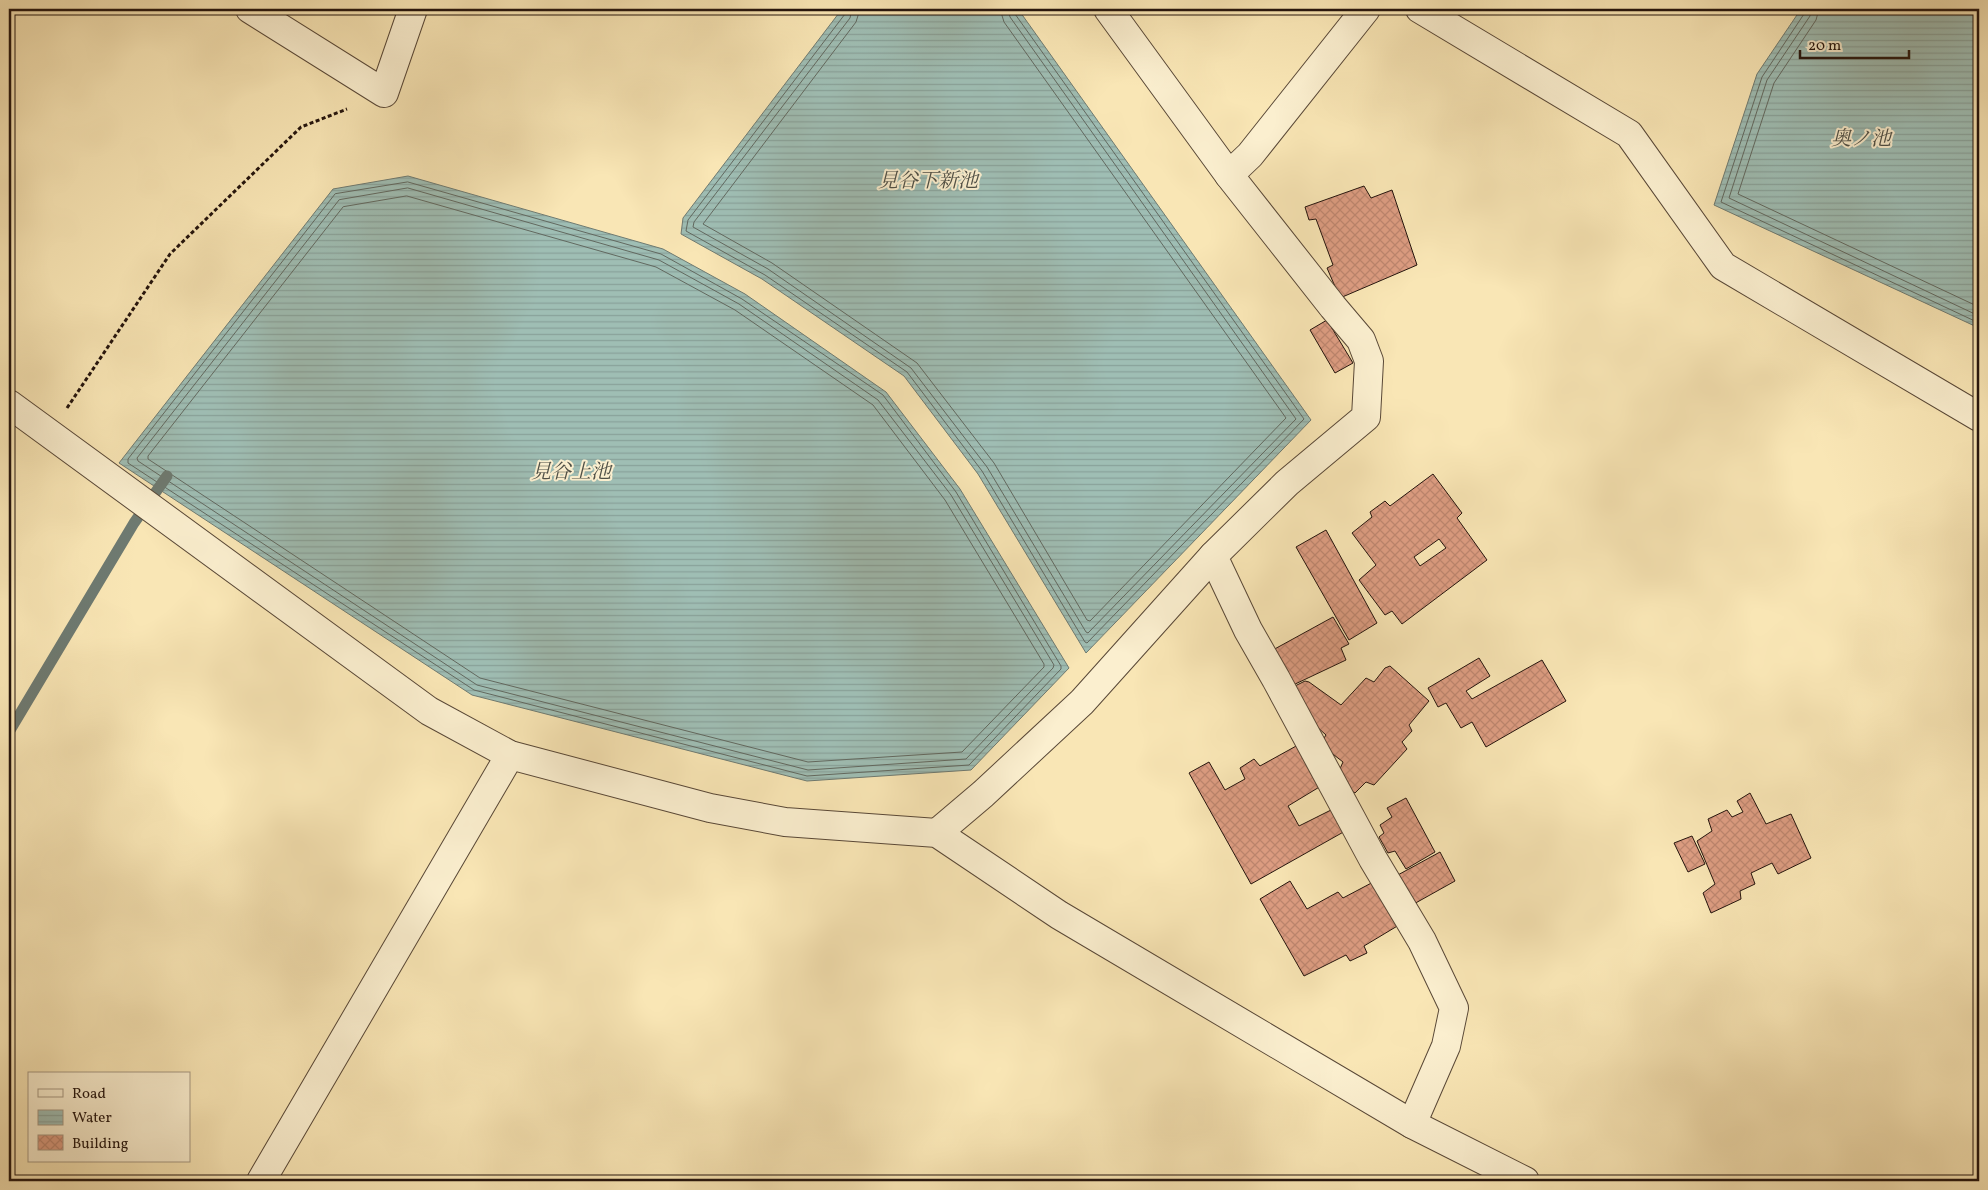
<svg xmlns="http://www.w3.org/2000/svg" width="1988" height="1190" font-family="Vollkorn,'Noto Serif JP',serif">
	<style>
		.water { fill: url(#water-rules); stroke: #6e7a71 }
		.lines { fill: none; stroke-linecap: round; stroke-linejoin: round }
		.shore { stroke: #626960; stroke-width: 1 }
		.stream { stroke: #6e7a71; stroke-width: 11 }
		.building { fill: url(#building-cross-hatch); stroke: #24140d; fill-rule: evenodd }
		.street-casing { stroke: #594837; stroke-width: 30 }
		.path { stroke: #24140d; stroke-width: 3; stroke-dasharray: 4 2.5; stroke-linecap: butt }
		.street { stroke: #fbefcf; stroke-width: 28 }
		.labels { text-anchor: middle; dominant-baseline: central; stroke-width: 4; stroke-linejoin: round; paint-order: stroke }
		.water-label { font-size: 20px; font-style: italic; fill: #4f5047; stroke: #fbefcf }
	</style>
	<defs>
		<pattern id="water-rules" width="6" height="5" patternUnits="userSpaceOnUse" patternTransform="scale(1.25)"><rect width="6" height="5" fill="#9fbeb4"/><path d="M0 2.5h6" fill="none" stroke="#89a29a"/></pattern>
		<pattern id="building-cross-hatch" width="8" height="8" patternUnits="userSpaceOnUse" patternTransform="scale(1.25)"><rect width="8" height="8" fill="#dd9d82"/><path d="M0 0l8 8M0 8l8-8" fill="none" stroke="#be866f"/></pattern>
	</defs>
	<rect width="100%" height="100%" fill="#f9e6b5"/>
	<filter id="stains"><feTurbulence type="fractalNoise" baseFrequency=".004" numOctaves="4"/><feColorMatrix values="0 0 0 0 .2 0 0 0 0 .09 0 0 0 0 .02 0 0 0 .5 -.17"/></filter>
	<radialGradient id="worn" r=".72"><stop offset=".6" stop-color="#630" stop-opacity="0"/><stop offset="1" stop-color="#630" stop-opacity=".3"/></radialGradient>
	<!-- water -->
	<g class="water">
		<path d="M 842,9 L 1018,9 L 1311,420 L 1086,653 L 978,474 L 904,376 L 762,279 L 681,234 L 683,218 Z"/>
		<path d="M 1801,9 L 1979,9 L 1979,328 L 1714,205 L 1757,74 Z"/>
		<path d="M 408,176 L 663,249 L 745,294 L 886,392 L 960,489 L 1069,668 L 971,770 L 807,781 L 472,695 L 119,463 L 333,189 Z"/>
	</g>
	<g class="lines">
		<!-- shore -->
		<g class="shore">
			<path d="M 846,9 L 845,14 L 688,220 L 686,231 L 765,275 L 907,372 L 982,471 L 1085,642 L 1087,643 L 1304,419 L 1015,14 L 1014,9"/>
			<path d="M 852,9 L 850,18 L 694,222 L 693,227 L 768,269 L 911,368 L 987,467 L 1086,632 L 1088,633 L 1296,419 L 1010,17 L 1008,9"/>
			<path d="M 860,9 L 856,22 L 703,224 L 772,263 L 917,363 L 994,463 L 1087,620 L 1090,621 L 1286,418 L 1004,22 L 1000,9"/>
			<path d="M 1805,9 L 1804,14 L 1762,77 L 1721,202 L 1979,323"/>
			<path d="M 1811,9 L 1810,16 L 1767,80 L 1729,198 L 1979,316"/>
			<path d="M 1819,9 L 1816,20 L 1774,83 L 1738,194 L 1979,307"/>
			<path d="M 408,182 L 661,254 L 742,299 L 883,395 L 956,492 L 1061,666 L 1061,669 L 969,765 L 807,776 L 474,690 L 128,463 L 128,459 L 335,194 Z"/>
			<path d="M 408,188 L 659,260 L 739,304 L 878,400 L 951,495 L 1054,665 L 1053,668 L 966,759 L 808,770 L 477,685 L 138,461 L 137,458 L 339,200 Z"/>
			<path d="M 407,196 L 656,267 L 735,310 L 873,405 L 945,500 L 1044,664 L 1044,667 L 962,752 L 808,762 L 480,678 L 148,459 L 148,456 L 343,207 Z"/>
		</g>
		<!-- stream -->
		<path class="stream" d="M 9,732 L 134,523 L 167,476"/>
	</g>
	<!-- building -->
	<g class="building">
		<path d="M 1364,186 L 1371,198 L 1392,190 L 1417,265 L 1340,298 L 1327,268 L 1333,265 L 1316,219 L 1309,220 L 1305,207 Z"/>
		<path d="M 1327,320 L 1353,363 L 1335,373 L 1310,330 Z"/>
		<path d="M 1433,474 L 1462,513 L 1457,518 L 1487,560 L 1402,624 L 1392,611 L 1385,615 L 1359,580 L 1376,565 L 1352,533 L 1372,517 L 1370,512 L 1385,501 L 1390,506 ZM 1439,539 L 1446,548 L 1420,566 L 1414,557 Z"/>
		<path d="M 1326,530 L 1377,623 L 1349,640 L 1296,547 Z"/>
		<path d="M 1333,617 L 1349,644 L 1341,648 L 1346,660 L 1291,686 L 1271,651 Z"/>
		<path d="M 1479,658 L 1490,676 L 1466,691 L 1472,699 L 1542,660 L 1566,701 L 1486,747 L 1472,722 L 1461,728 L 1446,703 L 1438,707 L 1428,688 Z"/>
		<path d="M 1390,666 L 1429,701 L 1409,725 L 1412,731 L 1402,742 L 1407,749 L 1374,785 L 1366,782 L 1355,793 L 1335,780 L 1343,762 L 1320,744 L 1326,735 L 1305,716 L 1291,688 L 1305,681 L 1309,682 L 1341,705 L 1366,678 L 1374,682 L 1385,668 Z"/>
		<path d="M 1298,745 L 1321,786 L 1288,806 L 1299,826 L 1335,808 L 1347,830 L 1251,884 L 1189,773 L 1209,762 L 1225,790 L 1245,779 L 1240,768 L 1254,759 L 1260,766 Z"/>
		<path d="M 1750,793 L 1766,824 L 1791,814 L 1811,858 L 1778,874 L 1772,863 L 1751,873 L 1755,884 L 1740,891 L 1741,899 L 1711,913 L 1703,893 L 1715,884 L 1697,841 L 1712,831 L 1708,819 L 1727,810 L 1732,817 L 1743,812 L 1737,801 Z"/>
		<path d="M 1406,798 L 1435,852 L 1406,869 L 1395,851 L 1388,853 L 1379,837 L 1384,833 L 1380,825 L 1392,817 L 1387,808 Z"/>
		<path d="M 1692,836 L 1705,864 L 1688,872 L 1674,843 Z"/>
		<path d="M 1440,852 L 1455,881 L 1412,905 L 1396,876 Z"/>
		<path d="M 1379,879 L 1404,922 L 1364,946 L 1367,953 L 1350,961 L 1346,955 L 1304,976 L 1260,899 L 1290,881 L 1307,909 L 1338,892 L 1343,898 Z"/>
	</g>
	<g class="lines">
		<defs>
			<g id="street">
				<path d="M 250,9 L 384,93 L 413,9"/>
				<path d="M 1108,9 L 1229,175 L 1333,307 L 1361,340 L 1369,361 L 1366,417 L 1287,483 L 1213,556 L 1248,630 L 1276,679 L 1373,859 L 1422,941 L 1454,1008 L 1446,1046 L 1412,1124"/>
				<path d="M 1420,9 L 1629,134 L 1723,266 L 1979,417"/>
				<path d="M 1229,175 L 1250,155 L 1366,9"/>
				<path d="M 9,404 L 429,711 L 510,755 L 710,808 L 785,822 L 937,833 L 1059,915 L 1412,1124 L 1525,1181"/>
				<path d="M 937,833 L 983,794 L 1082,702 L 1213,556"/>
				<path d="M 261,1181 L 510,755"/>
			</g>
		</defs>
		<!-- street casing -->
		<use href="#street" class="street-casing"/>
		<!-- path -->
		<path class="path" d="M 67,408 L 170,254 L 301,127 L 347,109"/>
		<!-- street -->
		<use href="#street" class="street"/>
	</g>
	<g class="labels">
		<!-- water labels -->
		<g class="water-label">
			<text x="1861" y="140">奥ノ池</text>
			<text x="928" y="182">見谷下新池</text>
			<text x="571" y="473">見谷上池</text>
		</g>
	</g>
	<!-- margin -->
	<rect width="1988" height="1190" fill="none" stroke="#f9e6b5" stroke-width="30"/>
	<rect x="10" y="10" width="1968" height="1170" fill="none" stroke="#24140d" stroke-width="2.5"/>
	<rect x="15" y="15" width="1958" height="1160" fill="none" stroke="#24140d"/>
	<!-- legend -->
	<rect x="28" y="1072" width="162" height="90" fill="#fbefcf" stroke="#a59781"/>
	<rect x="38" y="1089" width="25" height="8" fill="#fbefcf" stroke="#a59781"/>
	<text x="72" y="1098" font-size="15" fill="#24140d">Road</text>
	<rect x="38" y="1110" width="25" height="15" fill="url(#water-rules)" stroke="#a59781"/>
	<text x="72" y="1122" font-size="15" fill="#24140d">Water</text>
	<rect x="38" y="1135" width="25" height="15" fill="url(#building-cross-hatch)" stroke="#a59781"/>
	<text x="72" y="1148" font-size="15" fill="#24140d">Building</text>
	<!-- scale -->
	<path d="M1800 50v8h109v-8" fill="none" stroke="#24140d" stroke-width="2.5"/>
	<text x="1808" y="50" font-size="15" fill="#24140d" stroke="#fbefcf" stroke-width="4" paint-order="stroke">20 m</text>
	<rect width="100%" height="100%" filter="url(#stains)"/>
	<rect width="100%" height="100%" fill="url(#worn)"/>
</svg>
